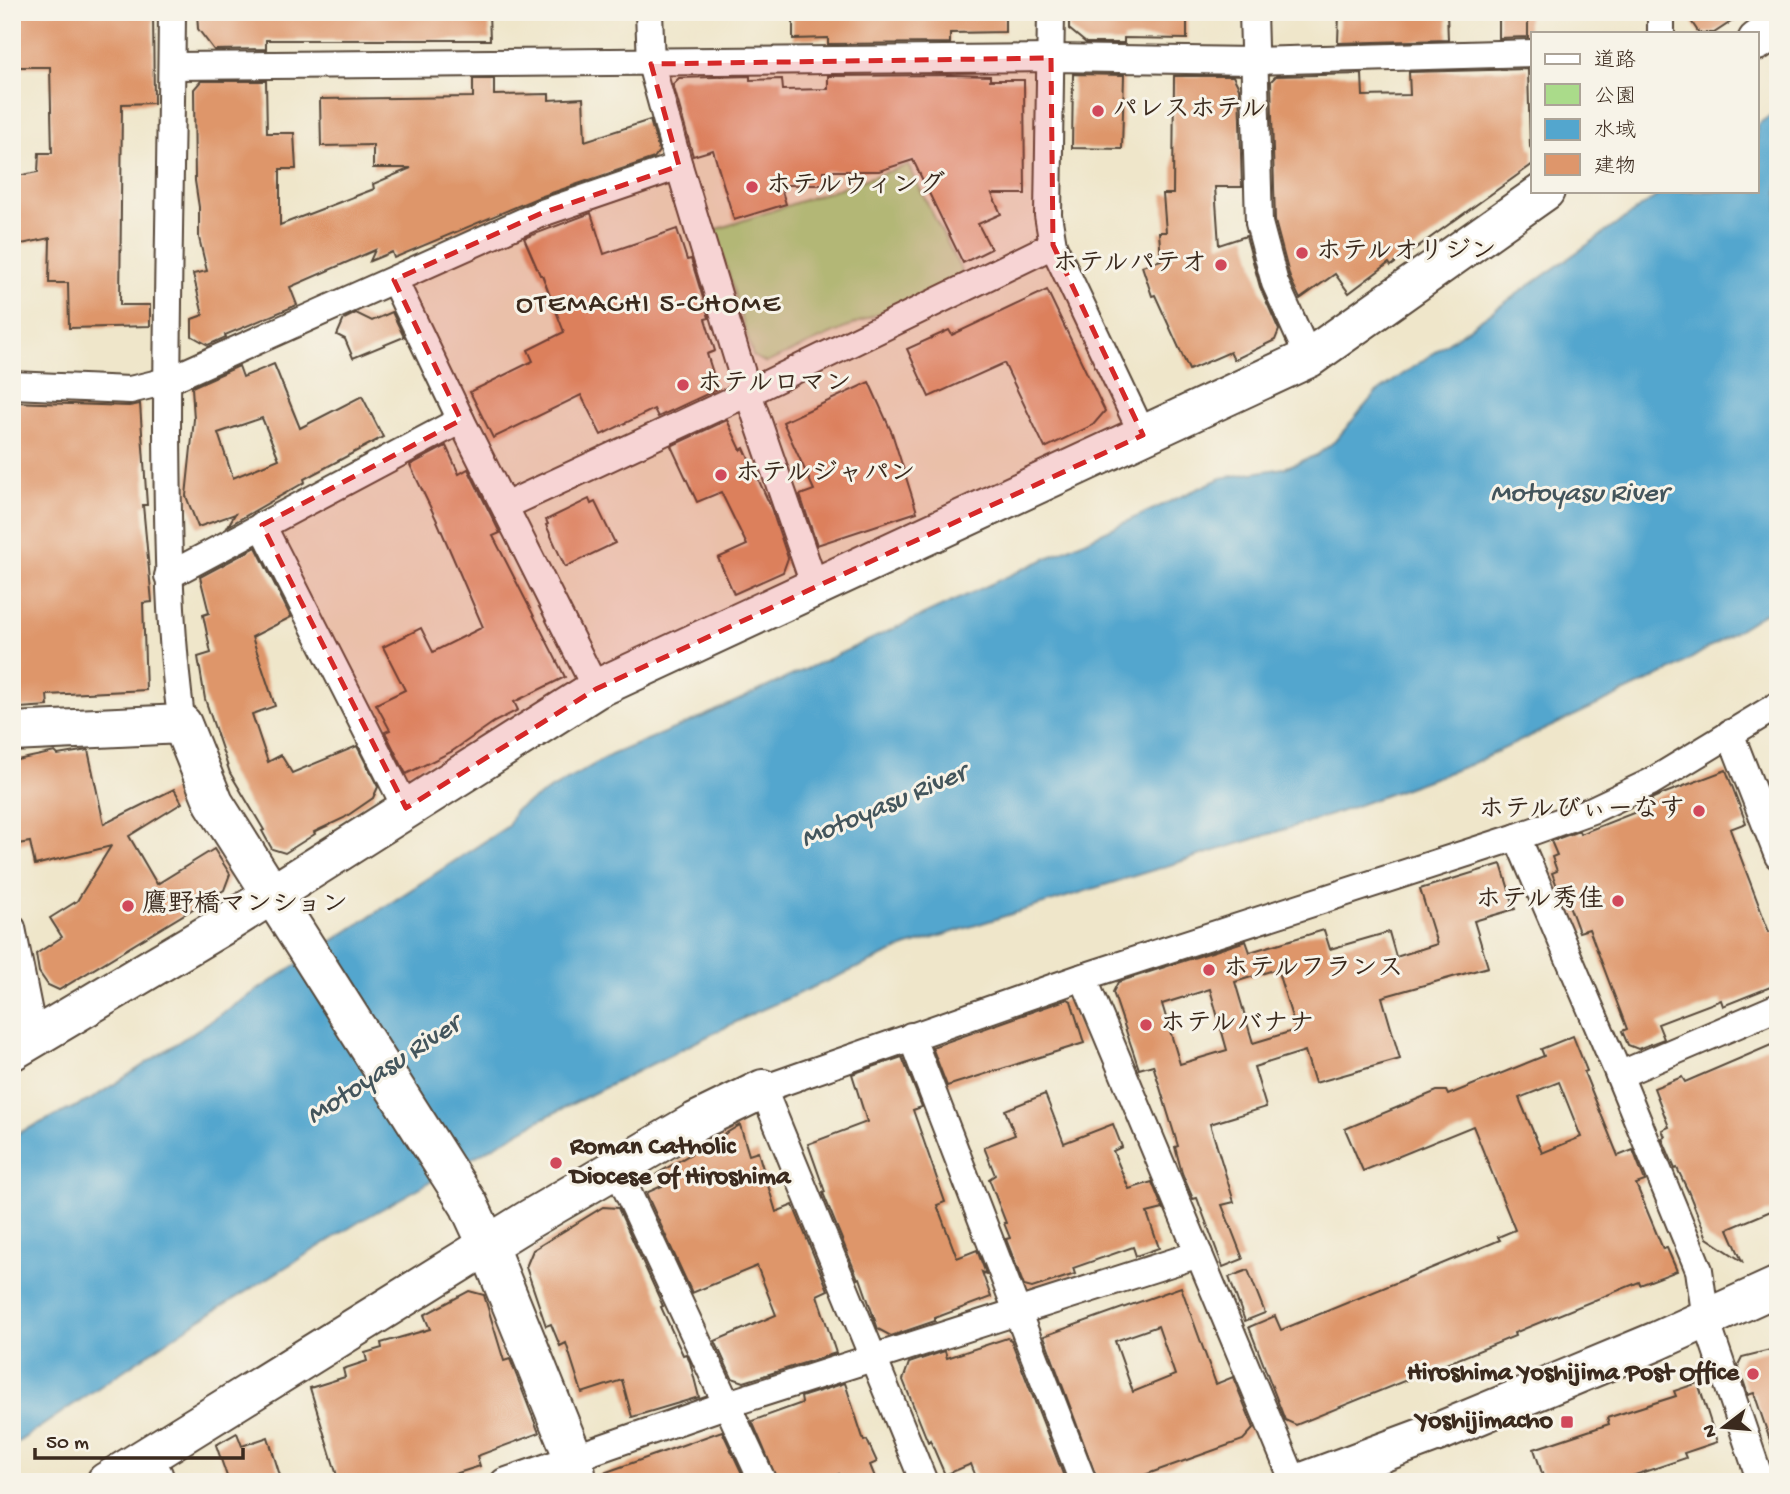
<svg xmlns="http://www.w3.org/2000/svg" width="1790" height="1494" font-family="'Gochi Hand','Klee One',sans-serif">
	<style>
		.green { fill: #aadb8a; stroke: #728254; stroke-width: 2 }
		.water { fill: #53a6ce; stroke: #476876; stroke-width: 2 }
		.building { fill: #de966b; fill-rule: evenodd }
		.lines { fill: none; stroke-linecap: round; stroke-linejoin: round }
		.street-casing { stroke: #564638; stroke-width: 30 }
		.secondary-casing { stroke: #564638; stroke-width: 42 }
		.street { stroke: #fff; stroke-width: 26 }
		.secondary { stroke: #fff; stroke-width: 38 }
		.marked { fill: #d62828; fill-opacity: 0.2; stroke: #d62828; stroke-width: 5; stroke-dasharray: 14 9; stroke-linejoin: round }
		.poi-dot { fill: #d1495b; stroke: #f7f3e8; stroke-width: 2.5 }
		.labels { text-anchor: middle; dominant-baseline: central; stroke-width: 6; stroke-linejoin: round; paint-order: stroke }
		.poi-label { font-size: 26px; font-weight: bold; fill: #3b2a1e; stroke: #f7f3e8; text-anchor: start }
		.neighbourhood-label { font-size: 28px; letter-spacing: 2px; fill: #3b2a1e; stroke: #f7f3e8 }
		.water-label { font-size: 28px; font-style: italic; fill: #43555c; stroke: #f7f3e8 }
	</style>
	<rect width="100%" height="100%" fill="#f7f3e8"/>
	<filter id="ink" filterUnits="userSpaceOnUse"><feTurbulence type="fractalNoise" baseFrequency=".0143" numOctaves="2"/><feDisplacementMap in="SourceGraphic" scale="14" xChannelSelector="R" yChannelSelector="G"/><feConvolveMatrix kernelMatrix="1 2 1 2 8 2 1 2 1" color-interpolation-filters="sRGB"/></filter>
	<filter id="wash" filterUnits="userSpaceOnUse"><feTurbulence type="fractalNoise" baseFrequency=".00686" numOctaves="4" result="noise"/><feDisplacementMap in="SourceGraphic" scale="28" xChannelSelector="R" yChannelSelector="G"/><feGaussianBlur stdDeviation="1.57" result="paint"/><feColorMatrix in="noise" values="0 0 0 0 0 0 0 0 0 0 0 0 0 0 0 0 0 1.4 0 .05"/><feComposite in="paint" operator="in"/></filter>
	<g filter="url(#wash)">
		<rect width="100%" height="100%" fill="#efe6ca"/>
		<!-- green -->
		<path class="green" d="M 908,165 L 964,276 L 766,363 L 753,356 L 715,230 Z"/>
		<!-- water -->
		<path class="water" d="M 1778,110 L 1778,605 L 1674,669 L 1469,765 L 1331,815 L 905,947 L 754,1013 L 544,1118 L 364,1219 L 182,1331 L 12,1446 L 12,1136 L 90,1100 L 508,826 L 515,810 L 611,755 L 702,717 L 1221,478 L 1284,468 L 1317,455 L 1335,441 L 1375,394 L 1664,191 L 1757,191 L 1757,125 Z"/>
		<g id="blocks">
			<!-- building -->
			<g class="building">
				<path d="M 15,12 L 153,12 L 154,103 L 122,104 L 120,305 L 150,305 L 150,326 L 69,328 L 68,283 L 49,283 L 50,238 L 12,246 L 12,177 L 38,172 L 39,153 L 52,153 L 50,67 L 15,67 Z"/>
				<path d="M 197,12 L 489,12 L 490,40 L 266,40 L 266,49 L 214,50 L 198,29 Z"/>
				<path d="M 793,12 L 1005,12 L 1005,32 L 950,33 L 950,43 L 828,44 L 828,38 L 793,39 Z"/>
				<path d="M 1069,12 L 1187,12 L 1187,39 L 1124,38 L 1124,43 L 1086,43 L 1069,29 Z"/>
				<path d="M 1339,12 L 1447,12 L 1448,40 L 1338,43 Z"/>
				<path d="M 1499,12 L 1528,12 L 1528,37 L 1499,38 Z"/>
				<path d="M 1685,12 L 1746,12 L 1714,33 L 1699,33 Z"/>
				<path d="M 1528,69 L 1530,147 L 1533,151 L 1533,164 L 1391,266 L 1389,263 L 1349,293 L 1335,274 L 1300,299 L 1290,278 L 1275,221 L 1271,81 L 1276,76 L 1362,74 L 1363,96 L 1410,95 L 1409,72 Z"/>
				<path d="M 1073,74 L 1124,75 L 1122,149 L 1072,148 Z"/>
				<path d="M 951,75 L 990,76 L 990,80 L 1024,80 L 1025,194 L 992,194 L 1001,214 L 978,224 L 991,249 L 963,263 L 913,160 L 879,171 L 824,171 L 824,185 L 780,185 L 786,204 L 734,220 L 713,150 L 693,156 L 673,84 L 679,78 L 750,76 L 750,80 L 782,79 L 783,90 L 828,89 L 828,76 Z"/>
				<path d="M 1174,76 L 1233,76 L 1239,88 L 1242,187 L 1215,187 L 1219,245 L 1246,236 L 1260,287 L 1279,330 L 1275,340 L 1234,360 L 1230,352 L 1189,370 L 1155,295 L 1152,296 L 1142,266 L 1161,260 L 1159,232 L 1166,232 L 1163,194 L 1173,194 Z"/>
				<path d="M 473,79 L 494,79 L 494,95 L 549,94 L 549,100 L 583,98 L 585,141 L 650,120 L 659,151 L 654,158 L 537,198 L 394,258 L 392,252 L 370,261 L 375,250 L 290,287 L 297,305 L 225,335 L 226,337 L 208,345 L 192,336 L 192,319 L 203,315 L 193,274 L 207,271 L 199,238 L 199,207 L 195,181 L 194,89 L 201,81 L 266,81 L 267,133 L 294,133 L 296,169 L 280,169 L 280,225 L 374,189 L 373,184 L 411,168 L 373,168 L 373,145 L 321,146 L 320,99 L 473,97 Z"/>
				<path d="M 591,213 L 604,254 L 677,229 L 687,260 L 691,259 L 709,318 L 705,319 L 715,351 L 707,354 L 718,389 L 658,417 L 654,409 L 601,435 L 581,395 L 493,438 L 470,392 L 533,361 L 528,350 L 564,332 L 542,275 L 540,275 L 524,238 Z"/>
				<path d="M 1047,290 L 1105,411 L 1093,425 L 1045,448 L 1004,363 L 929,397 L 907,349 L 949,330 L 952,335 Z"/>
				<path d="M 392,312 L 404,337 L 353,358 L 345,339 L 337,335 L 344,319 L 356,313 L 372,321 Z"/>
				<path d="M 274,364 L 300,428 L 362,396 L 383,437 L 304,479 L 305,482 L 228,526 L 235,514 L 198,527 L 186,496 L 194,419 L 192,387 L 239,366 L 243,377 ZM 262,418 L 279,459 L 233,478 L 218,433 Z"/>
				<path d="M 869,382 L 892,433 L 917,512 L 817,545 L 800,495 L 814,490 L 783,422 Z"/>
				<path d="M 12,402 L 129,406 L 140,404 L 147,505 L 143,505 L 152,602 L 143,603 L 146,690 L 47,695 L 48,706 L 20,708 L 16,670 L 12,670 Z"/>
				<path d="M 727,420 L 741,450 L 744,448 L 770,505 L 788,558 L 783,572 L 734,594 L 718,558 L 747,545 L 721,492 L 697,502 L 671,446 Z"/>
				<path d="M 446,446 L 459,474 L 468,469 L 500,533 L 493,536 L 565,677 L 514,702 L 518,710 L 494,722 L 451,752 L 406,774 L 385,732 L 390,730 L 376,704 L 405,690 L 383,647 L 421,628 L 433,652 L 483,627 L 438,523 L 410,465 Z"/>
				<path d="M 589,499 L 591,504 L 595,502 L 615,543 L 565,567 L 546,525 L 548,524 L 546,520 Z"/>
				<path d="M 256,547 L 291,617 L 252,637 L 275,706 L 252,714 L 268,762 L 281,755 L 292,773 L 357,746 L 378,787 L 373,798 L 344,818 L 314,832 L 315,834 L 285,853 L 272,849 L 262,831 L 264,830 L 230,773 L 205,699 L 198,657 L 211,653 L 203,615 L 209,613 L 200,577 Z"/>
				<path d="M 88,750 L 104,824 L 174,789 L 182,803 L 129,836 L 157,884 L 214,849 L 230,874 L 224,890 L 59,990 L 48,985 L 39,972 L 36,954 L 62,937 L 50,918 L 77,901 L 111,846 L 35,865 L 30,842 L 12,845 L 12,761 L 55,752 L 58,755 Z"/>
				<path d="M 1726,770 L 1746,823 L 1730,829 L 1769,932 L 1778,929 L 1778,984 L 1723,1006 L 1721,1000 L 1658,1024 L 1664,1039 L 1638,1049 L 1628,1045 L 1622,1031 L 1627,1029 L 1589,929 L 1579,932 L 1567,900 L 1563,902 L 1552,873 L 1557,871 L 1552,857 L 1557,855 L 1551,841 L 1579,831 L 1580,834 L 1654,805 L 1651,799 L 1660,795 Z"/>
				<path d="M 1501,864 L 1515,909 L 1474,921 L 1488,967 L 1382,997 L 1400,1059 L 1315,1083 L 1305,1051 L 1254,1067 L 1266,1107 L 1210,1124 L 1234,1202 L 1222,1205 L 1243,1259 L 1223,1267 L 1197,1198 L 1193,1199 L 1182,1173 L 1175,1147 L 1178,1146 L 1153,1065 L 1139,1069 L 1113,992 L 1118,982 L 1246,941 L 1250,952 L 1324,930 L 1330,949 L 1389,932 L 1396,957 L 1437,944 L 1420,889 ZM 1277,969 L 1296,1030 L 1253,1043 L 1235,982 ZM 1210,989 L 1227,1050 L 1180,1064 L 1162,1004 Z"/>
				<path d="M 1068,999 L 1071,1001 L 1084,1043 L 947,1086 L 932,1047 Z"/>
				<path d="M 1573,1036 L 1587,1071 L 1584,1072 L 1618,1156 L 1633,1150 L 1645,1181 L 1636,1184 L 1663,1249 L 1667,1248 L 1677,1271 L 1640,1285 L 1639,1282 L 1514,1333 L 1515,1336 L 1296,1425 L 1285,1420 L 1249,1327 L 1275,1316 L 1281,1330 L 1500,1240 L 1498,1237 L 1515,1230 L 1473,1126 L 1363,1171 L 1345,1129 L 1437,1091 L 1446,1091 L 1448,1095 L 1544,1056 L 1541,1049 ZM 1559,1082 L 1581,1137 L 1542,1153 L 1519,1098 Z"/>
				<path d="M 1778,1042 L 1778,1208 L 1728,1229 L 1742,1261 L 1707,1238 L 1688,1191 L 1677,1168 L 1675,1169 L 1662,1138 L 1665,1137 L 1662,1130 L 1669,1127 L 1654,1088 L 1682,1077 L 1685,1082 Z"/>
				<path d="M 902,1057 L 922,1107 L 913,1110 L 945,1202 L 937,1205 L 957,1258 L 977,1250 L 986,1274 L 982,1272 L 991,1297 L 935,1318 L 935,1321 L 891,1336 L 878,1329 L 860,1278 L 858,1279 L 823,1193 L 825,1192 L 808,1144 L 867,1122 L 852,1074 Z"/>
				<path d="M 1045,1094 L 1064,1143 L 1113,1124 L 1122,1147 L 1113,1151 L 1129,1189 L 1152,1182 L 1163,1209 L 1147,1213 L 1159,1248 L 1136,1256 L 1133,1247 L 1073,1268 L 1075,1274 L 1032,1288 L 1024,1286 L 1006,1239 L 1010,1238 L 1004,1223 L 1006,1223 L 989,1179 L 995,1175 L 984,1147 L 1015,1135 L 1005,1110 Z"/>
				<path d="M 740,1125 L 749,1155 L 758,1152 L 776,1212 L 793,1205 L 828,1290 L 817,1295 L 836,1353 L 744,1382 L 732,1378 L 715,1341 L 776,1315 L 757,1266 L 692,1293 L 646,1193 L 662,1186 L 657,1174 Z"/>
				<path d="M 603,1207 L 618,1208 L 663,1306 L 661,1307 L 683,1355 L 686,1354 L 690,1362 L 699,1397 L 632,1417 L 622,1380 L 582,1393 L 566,1343 L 560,1346 L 551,1324 L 546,1326 L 526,1267 L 533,1250 Z"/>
				<path d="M 1248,1270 L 1265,1313 L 1245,1321 L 1229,1277 Z"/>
				<path d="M 1181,1287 L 1216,1384 L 1233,1377 L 1254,1428 L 1243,1440 L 1212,1451 L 1125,1482 L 1098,1482 L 1044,1336 ZM 1158,1326 L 1175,1375 L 1133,1392 L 1115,1341 Z"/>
				<path d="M 469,1291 L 484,1295 L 504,1361 L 510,1359 L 539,1433 L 477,1456 L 480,1466 L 442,1478 L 443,1482 L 339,1482 L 310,1388 L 345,1377 L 343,1369 L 367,1361 L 365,1353 L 382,1348 L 381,1343 L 430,1329 L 424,1315 Z"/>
				<path d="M 1007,1338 L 1011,1340 L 1066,1482 L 978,1482 L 971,1464 L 945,1475 L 930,1440 L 928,1442 L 903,1380 L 909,1363 L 945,1351 L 947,1358 Z"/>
				<path d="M 1778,1348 L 1778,1452 L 1774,1452 L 1754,1393 L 1748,1395 L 1738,1365 L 1742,1357 Z"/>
				<path d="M 845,1383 L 864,1441 L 867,1440 L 877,1462 L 870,1465 L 877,1482 L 842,1482 L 839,1474 L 819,1482 L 778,1482 L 752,1421 L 802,1403 L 801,1397 Z"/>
				<path d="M 1698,1383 L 1717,1442 L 1684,1453 L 1686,1458 L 1614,1482 L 1545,1482 L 1534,1449 L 1609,1424 L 1607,1418 L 1676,1396 L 1674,1391 Z"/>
				<path d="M 722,1431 L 746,1482 L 598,1482 L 598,1475 Z"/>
				<path d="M 237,1433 L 242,1446 L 268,1437 L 282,1482 L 229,1482 L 216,1445 Z"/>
			</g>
		</g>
	</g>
	<g filter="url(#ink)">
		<use href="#blocks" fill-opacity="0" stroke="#564638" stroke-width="2"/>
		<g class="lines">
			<defs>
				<g id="street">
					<path d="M 172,12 C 171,152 167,292 167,432 C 168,530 168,627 182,724"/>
					<path d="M 649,12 L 651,64 L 679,166 L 748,393 L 815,587"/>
					<path d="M 1051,12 L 1048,215 L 1053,245 L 1143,435"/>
					<path d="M 1253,12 L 1259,223 L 1275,283 L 1309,358"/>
					<path d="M 1661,33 L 1661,12"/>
					<path d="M 172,66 L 1051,58 L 1253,61 L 1533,53"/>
					<path d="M 394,280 L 461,420 L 596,689"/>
					<path d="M 12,385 L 130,390 L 167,381 L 542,213 L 679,166"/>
					<path d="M 505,506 L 748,393 L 1053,245"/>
					<path d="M 262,525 L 406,808"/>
					<path d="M 168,576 L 461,420"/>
					<path d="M 1730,733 L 1778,856"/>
					<path d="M 1517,837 L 1619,1075 L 1699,1270 L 1706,1320 L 1761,1482"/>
					<path d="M 12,928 L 30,1018 L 40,1036"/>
					<path d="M 1083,977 L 1294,1482"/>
					<path d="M 911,1036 L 1083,1482"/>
					<path d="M 1619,1075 L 1778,1007"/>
					<path d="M 616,1167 L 763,1482"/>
					<path d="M 149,1455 L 159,1474 L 161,1482"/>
					<path d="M 504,1482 L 728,1404 L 1199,1254"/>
					<path d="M 924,1482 L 763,1089 L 1083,977 L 1517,837 L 1592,810 L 1651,782 L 1778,705"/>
				</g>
				<g id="secondary">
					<path d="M 1757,41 L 1778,26"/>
					<path d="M 12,732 L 182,724 L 214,803 L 469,1205 L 487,1244 L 574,1459 L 577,1482"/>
					<path d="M 12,1051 L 227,923 L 596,689 L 1309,358 L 1545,191"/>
					<path d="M 106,1482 L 528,1220 L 695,1122 L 763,1089"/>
					<path d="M 1303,1482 L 1443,1430 L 1657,1341 L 1778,1286"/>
				</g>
			</defs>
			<!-- street casing -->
			<use href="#street" class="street-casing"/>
			<!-- secondary casing -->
			<use href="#secondary" class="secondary-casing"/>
			<!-- street -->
			<use href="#street" class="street"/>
			<!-- secondary -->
			<use href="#secondary" class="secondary"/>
		</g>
	</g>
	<!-- marked area -->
	<path class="marked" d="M 1051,58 L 1053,245 L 1143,435 L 596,689 L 406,808 L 262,525 L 461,420 L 394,280 L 542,213 L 679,166 L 651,64 Z"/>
	<!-- markers -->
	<g class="poi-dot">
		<circle cx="1098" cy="111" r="7"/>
		<circle cx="752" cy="187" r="7"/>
		<circle cx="1302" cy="253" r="7"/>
		<circle cx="1221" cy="265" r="7"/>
		<circle cx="683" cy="385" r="7"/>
		<circle cx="721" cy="475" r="7"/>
		<circle cx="1699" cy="811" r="7"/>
		<circle cx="1618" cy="901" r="7"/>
		<circle cx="128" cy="906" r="7"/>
		<circle cx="1209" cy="970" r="7"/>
		<circle cx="1146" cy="1025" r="7"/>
		<circle cx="556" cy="1163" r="7"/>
		<circle cx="1753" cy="1374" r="7"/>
		<rect x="1560" y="1415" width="14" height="14" rx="3.5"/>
	</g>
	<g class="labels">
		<!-- poi labels -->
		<g class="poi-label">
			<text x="1112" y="111">パレスホテル</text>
			<text x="766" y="187">ホテルウィング</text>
			<text x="1316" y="253">ホテルオリジン</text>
			<text x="1207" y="265" text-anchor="end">ホテルパテオ</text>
			<text x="697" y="385">ホテルロマン</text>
			<text x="735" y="475">ホテルジャパン</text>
			<text x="1685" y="811" text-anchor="end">ホテルびぃーなす</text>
			<text x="1604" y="901" text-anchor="end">ホテル秀佳</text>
			<text x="142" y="906">鷹野橋マンション</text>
			<text x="1223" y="970">ホテルフランス</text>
			<text x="1160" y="1025">ホテルバナナ</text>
			<text x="570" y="1148">Roman Catholic<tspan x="570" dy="30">Diocese of Hiroshima</tspan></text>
			<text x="1739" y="1374" text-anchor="end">Hiroshima Yoshijima Post Office</text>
			<text x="1553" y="1422" text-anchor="end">Yoshijimacho</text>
		</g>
		<!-- neighbourhood labels -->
		<g class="neighbourhood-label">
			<text x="649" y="305">OTEMACHI 5-CHOME</text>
		</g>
		<!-- water labels -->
		<g class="water-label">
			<text x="1579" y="494">Motoyasu River</text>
			<text transform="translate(884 807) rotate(-23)">Motoyasu River</text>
			<text transform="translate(384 1071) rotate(-33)">Motoyasu River</text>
		</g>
	</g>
	<!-- margin -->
	<rect width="1790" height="1494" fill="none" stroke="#f7f3e8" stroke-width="42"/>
	<!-- legend -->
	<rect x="1531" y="32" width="228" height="161" fill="#f7f3e8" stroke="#aca397" stroke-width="2"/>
	<rect x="1545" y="54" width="35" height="10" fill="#ffffff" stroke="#aca397" stroke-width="2"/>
	<text x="1594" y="66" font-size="21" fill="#3b2a1e">道路</text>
	<rect x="1545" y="84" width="35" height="21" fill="#aadb8a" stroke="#aca397" stroke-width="2"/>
	<text x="1594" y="102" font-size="21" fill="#3b2a1e">公園</text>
	<rect x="1545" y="119" width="35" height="21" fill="#53a6ce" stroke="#aca397" stroke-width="2"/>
	<text x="1594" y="136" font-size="21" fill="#3b2a1e">水域</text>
	<rect x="1545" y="154" width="35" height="21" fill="#de966b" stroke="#aca397" stroke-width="2"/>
	<text x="1594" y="172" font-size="21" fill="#3b2a1e">建物</text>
	<!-- north arrow -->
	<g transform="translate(1724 1427) rotate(254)" stroke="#f7f3e8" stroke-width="5" paint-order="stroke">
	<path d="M0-5L12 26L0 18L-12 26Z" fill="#3b2a1e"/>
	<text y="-10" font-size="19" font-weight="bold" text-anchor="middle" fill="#3b2a1e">N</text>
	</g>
	<!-- scale -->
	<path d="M35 1448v10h208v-10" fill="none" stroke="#3b2a1e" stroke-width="3.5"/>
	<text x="46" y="1448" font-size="21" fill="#3b2a1e" stroke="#f7f3e8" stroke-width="5" paint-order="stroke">50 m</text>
</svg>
